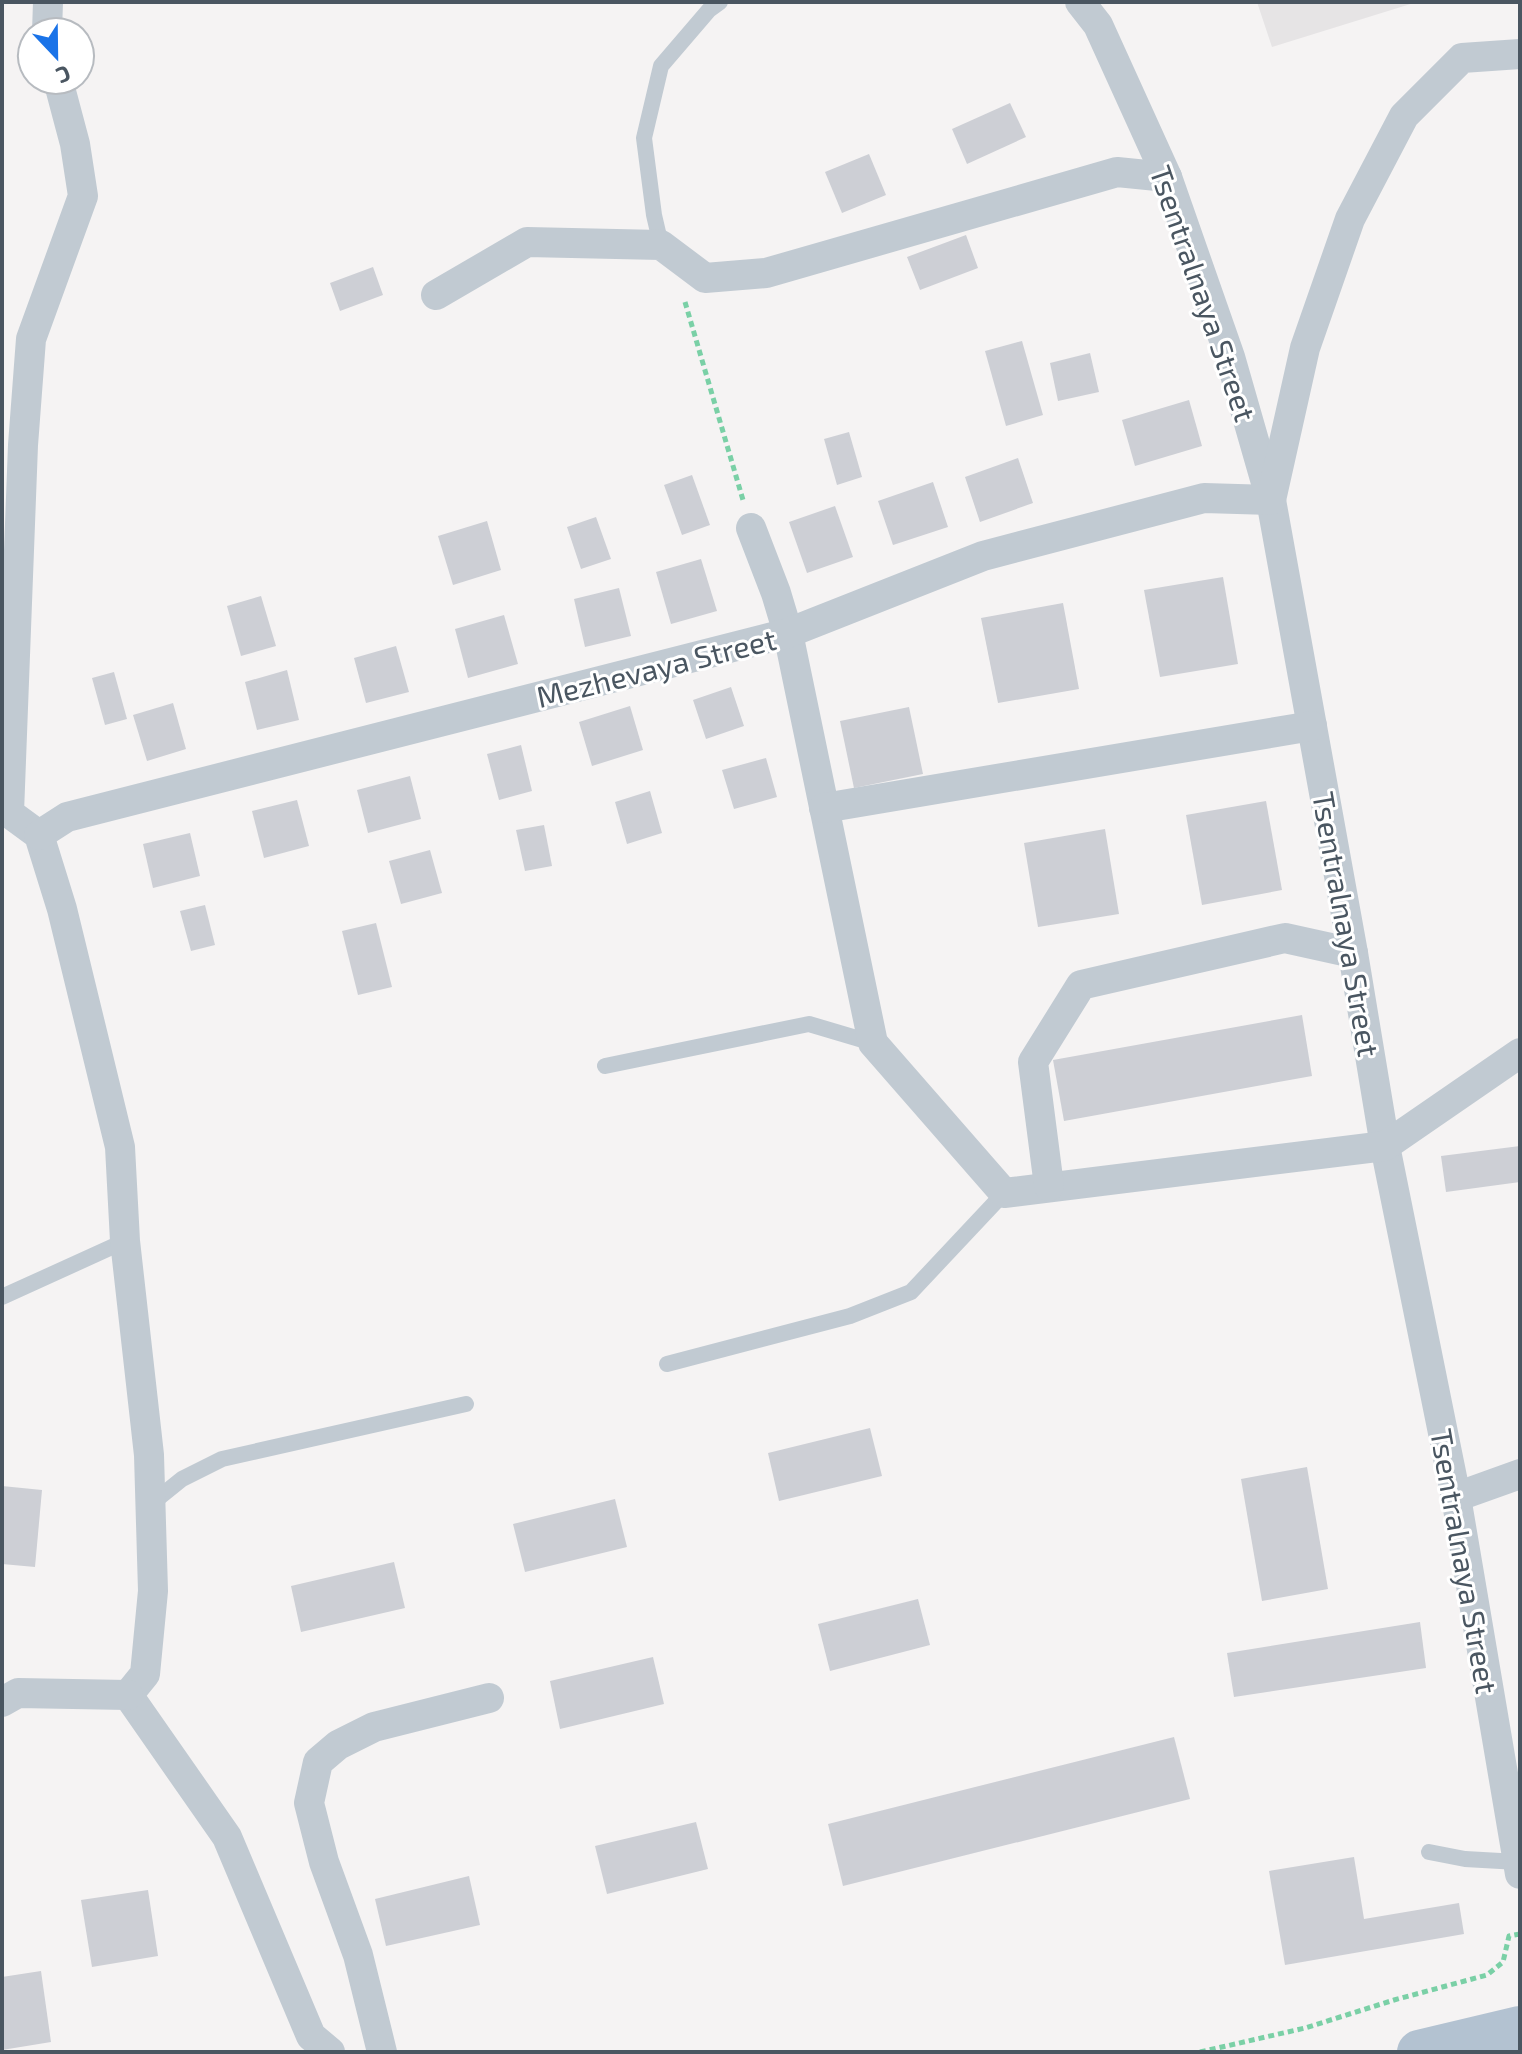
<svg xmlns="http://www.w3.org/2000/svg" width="1522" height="2054" font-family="'Exo 2',sans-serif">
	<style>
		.education { fill: #e6e4e5 }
		.building { fill: #cdcfd5 }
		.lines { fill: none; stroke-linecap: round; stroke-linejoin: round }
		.path { stroke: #7ad0a6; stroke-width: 5; stroke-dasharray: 6 4; stroke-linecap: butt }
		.lane { stroke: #c1cad2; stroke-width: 16 }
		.street { stroke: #c1cad2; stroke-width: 30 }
		.primary { stroke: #b3c2d1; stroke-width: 44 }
		.labels { text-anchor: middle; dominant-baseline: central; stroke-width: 6; stroke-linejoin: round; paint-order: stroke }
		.street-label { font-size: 30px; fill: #4a5661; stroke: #fff }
	</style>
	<rect width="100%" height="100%" fill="#f5f3f3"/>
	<!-- education -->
	<path class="education" d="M 1257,2 L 1417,2 L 1272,47 Z"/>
	<!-- building -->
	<g class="building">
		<path d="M 1010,103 L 1026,137 L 967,164 L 952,129 Z"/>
		<path d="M 869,154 L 886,195 L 842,213 L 825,172 Z"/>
		<path d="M 966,235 L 978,268 L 920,290 L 907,257 Z"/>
		<path d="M 373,267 L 383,295 L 340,311 L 330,283 Z"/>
		<path d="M 1022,341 L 1043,415 L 1006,426 L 985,351 Z"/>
		<path d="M 1090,353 L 1099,392 L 1058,401 L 1050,363 Z"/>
		<path d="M 1189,400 L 1202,446 L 1135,466 L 1122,420 Z"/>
		<path d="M 849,432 L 862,477 L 837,485 L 824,439 Z"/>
		<path d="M 1018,458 L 1033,503 L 980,522 L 965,477 Z"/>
		<path d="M 692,475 L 710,525 L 682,535 L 664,485 Z"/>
		<path d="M 933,482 L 948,527 L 893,545 L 878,501 Z"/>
		<path d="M 835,506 L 853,557 L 807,573 L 789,522 Z"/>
		<path d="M 596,517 L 611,559 L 581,569 L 567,527 Z"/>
		<path d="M 487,521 L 501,570 L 453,585 L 438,536 Z"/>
		<path d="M 701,559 L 717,611 L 671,624 L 656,572 Z"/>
		<path d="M 1223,577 L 1238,664 L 1160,677 L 1144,590 Z"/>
		<path d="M 619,588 L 631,636 L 585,647 L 574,599 Z"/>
		<path d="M 261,596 L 276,646 L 241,656 L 227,606 Z"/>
		<path d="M 1063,603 L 1079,689 L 998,703 L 981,618 Z"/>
		<path d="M 504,615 L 518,664 L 468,678 L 455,629 Z"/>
		<path d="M 396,646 L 409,692 L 366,703 L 354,658 Z"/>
		<path d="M 287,670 L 299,720 L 257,730 L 245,682 Z"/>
		<path d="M 114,672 L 127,719 L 105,725 L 92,678 Z"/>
		<path d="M 731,687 L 744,726 L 706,739 L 693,700 Z"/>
		<path d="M 173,703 L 186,749 L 147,761 L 133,715 Z"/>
		<path d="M 630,706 L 643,750 L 592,766 L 579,722 Z"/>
		<path d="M 909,707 L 923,774 L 854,788 L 840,721 Z"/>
		<path d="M 521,745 L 532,791 L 499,800 L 487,754 Z"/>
		<path d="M 766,758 L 777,797 L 734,809 L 722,770 Z"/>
		<path d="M 410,776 L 421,819 L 368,833 L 357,790 Z"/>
		<path d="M 650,791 L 662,833 L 627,844 L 615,802 Z"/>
		<path d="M 297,800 L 309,846 L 264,858 L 252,811 Z"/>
		<path d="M 1266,801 L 1282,890 L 1202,905 L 1186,815 Z"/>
		<path d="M 544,825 L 552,866 L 525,871 L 516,830 Z"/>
		<path d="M 1105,829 L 1119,914 L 1038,927 L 1024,843 Z"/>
		<path d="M 190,833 L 200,876 L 153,888 L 143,844 Z"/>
		<path d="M 430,850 L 442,893 L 401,904 L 389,861 Z"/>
		<path d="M 205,905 L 215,945 L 191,951 L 180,911 Z"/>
		<path d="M 376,923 L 392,987 L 358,995 L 342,931 Z"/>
		<path d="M 1302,1015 L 1312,1076 L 1064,1121 L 1053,1060 Z"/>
		<path d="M 1520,1146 L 1520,1182 L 1446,1192 L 1441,1156 Z"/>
		<path d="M 870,1428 L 882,1476 L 779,1501 L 768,1453 Z"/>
		<path d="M 1307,1467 L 1328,1589 L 1262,1601 L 1241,1479 Z"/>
		<path d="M 2,1486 L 42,1490 L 35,1567 L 2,1564 Z"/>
		<path d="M 615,1499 L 627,1547 L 525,1572 L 513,1524 Z"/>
		<path d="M 394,1562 L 405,1608 L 301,1632 L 291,1586 Z"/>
		<path d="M 918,1599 L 930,1645 L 830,1671 L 818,1624 Z"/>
		<path d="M 1420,1622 L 1426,1668 L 1234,1697 L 1227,1653 Z"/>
		<path d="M 653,1657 L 664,1704 L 560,1729 L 550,1681 Z"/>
		<path d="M 1174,1737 L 1190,1799 L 843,1886 L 828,1824 Z"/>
		<path d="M 696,1822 L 708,1869 L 607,1894 L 595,1846 Z"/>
		<path d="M 1354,1857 L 1364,1919 L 1459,1903 L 1464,1934 L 1285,1965 L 1269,1871 Z"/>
		<path d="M 469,1876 L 480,1925 L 386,1946 L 375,1899 Z"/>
		<path d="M 148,1890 L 158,1956 L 92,1967 L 81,1900 Z"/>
		<path d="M 41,1971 L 51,2042 L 2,2050 L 2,1977 Z"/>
	</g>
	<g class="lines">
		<!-- path -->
		<g class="path">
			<path d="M 685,302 L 743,500"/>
			<path d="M 1200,2052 L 1305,2028 L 1394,2000 L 1487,1975 L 1503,1962 L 1509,1936 L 1520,1934"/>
		</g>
		<!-- lane -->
		<g class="lane">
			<path d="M 661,245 L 654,215 L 644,138 L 661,66 L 709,10 L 720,2"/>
			<path d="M 605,1066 L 809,1024 L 873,1043"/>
			<path d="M 2,1297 L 125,1241"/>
			<path d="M 667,1364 L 850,1316 L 911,1292 L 1004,1193"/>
			<path d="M 151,1504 L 182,1479 L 222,1459 L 466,1404"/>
			<path d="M 1429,1852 L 1465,1859 L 1518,1862"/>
		</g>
		<!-- street -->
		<g class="street">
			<path d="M 1080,2 L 1098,25 L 1167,177 L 1230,357 L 1271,500 L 1353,953 L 1385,1146 L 1456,1497 L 1520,1874"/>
			<path d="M 47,32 L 48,2"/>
			<path d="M 58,80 L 75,144 L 83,196 L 31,339 L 23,445 L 9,813 L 39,835 L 62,909 L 120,1147 L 125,1241 L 149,1455 L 153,1591 L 145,1674 L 128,1695 L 227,1837 L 311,2036 L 330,2052"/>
			<path d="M 436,295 L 527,242 L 661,245 L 705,278 L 766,273 L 1117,172 L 1167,177"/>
			<path d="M 751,528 L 776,593 L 788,633 L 873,1043 L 1004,1193 L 1385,1146 L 1520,1053"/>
			<path d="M 824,808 L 1312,726"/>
			<path d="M 39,835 L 67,817 L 788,633 L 983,556 L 1204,498 L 1271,500 L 1305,348 L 1350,219 L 1404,116 L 1462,58 L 1520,54"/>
			<path d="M 1049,1186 L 1033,1062 L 1081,985 L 1285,938 L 1353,953"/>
			<path d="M 1456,1497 L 1520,1474"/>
			<path d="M 2,1702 L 18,1693 L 128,1695"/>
			<path d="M 382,2052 L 358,1955 L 324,1862 L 309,1803 L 318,1762 L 338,1745 L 374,1727 L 489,1698"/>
		</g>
		<!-- primary -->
		<path class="primary" d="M 1419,2052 L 1520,2028"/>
	</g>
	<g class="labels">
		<!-- street labels -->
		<g class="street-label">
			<text transform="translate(1204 293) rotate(71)">Tsentralnaya Street</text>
			<text transform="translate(656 667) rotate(-14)">Mezhevaya Street</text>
			<text transform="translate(1347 924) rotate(80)">Tsentralnaya Street</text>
			<text transform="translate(1465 1561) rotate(80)">Tsentralnaya Street</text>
		</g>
	</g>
	<!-- border -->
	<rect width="1522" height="2054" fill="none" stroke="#4a5661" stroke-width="8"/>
	<!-- north arrow -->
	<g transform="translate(56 56) rotate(158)"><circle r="38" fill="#ffffff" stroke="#b7bbc0" stroke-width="2"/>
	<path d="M0-6L14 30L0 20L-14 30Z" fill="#1a73e8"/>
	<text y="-12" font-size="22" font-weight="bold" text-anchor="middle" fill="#4a5661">С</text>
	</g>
</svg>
